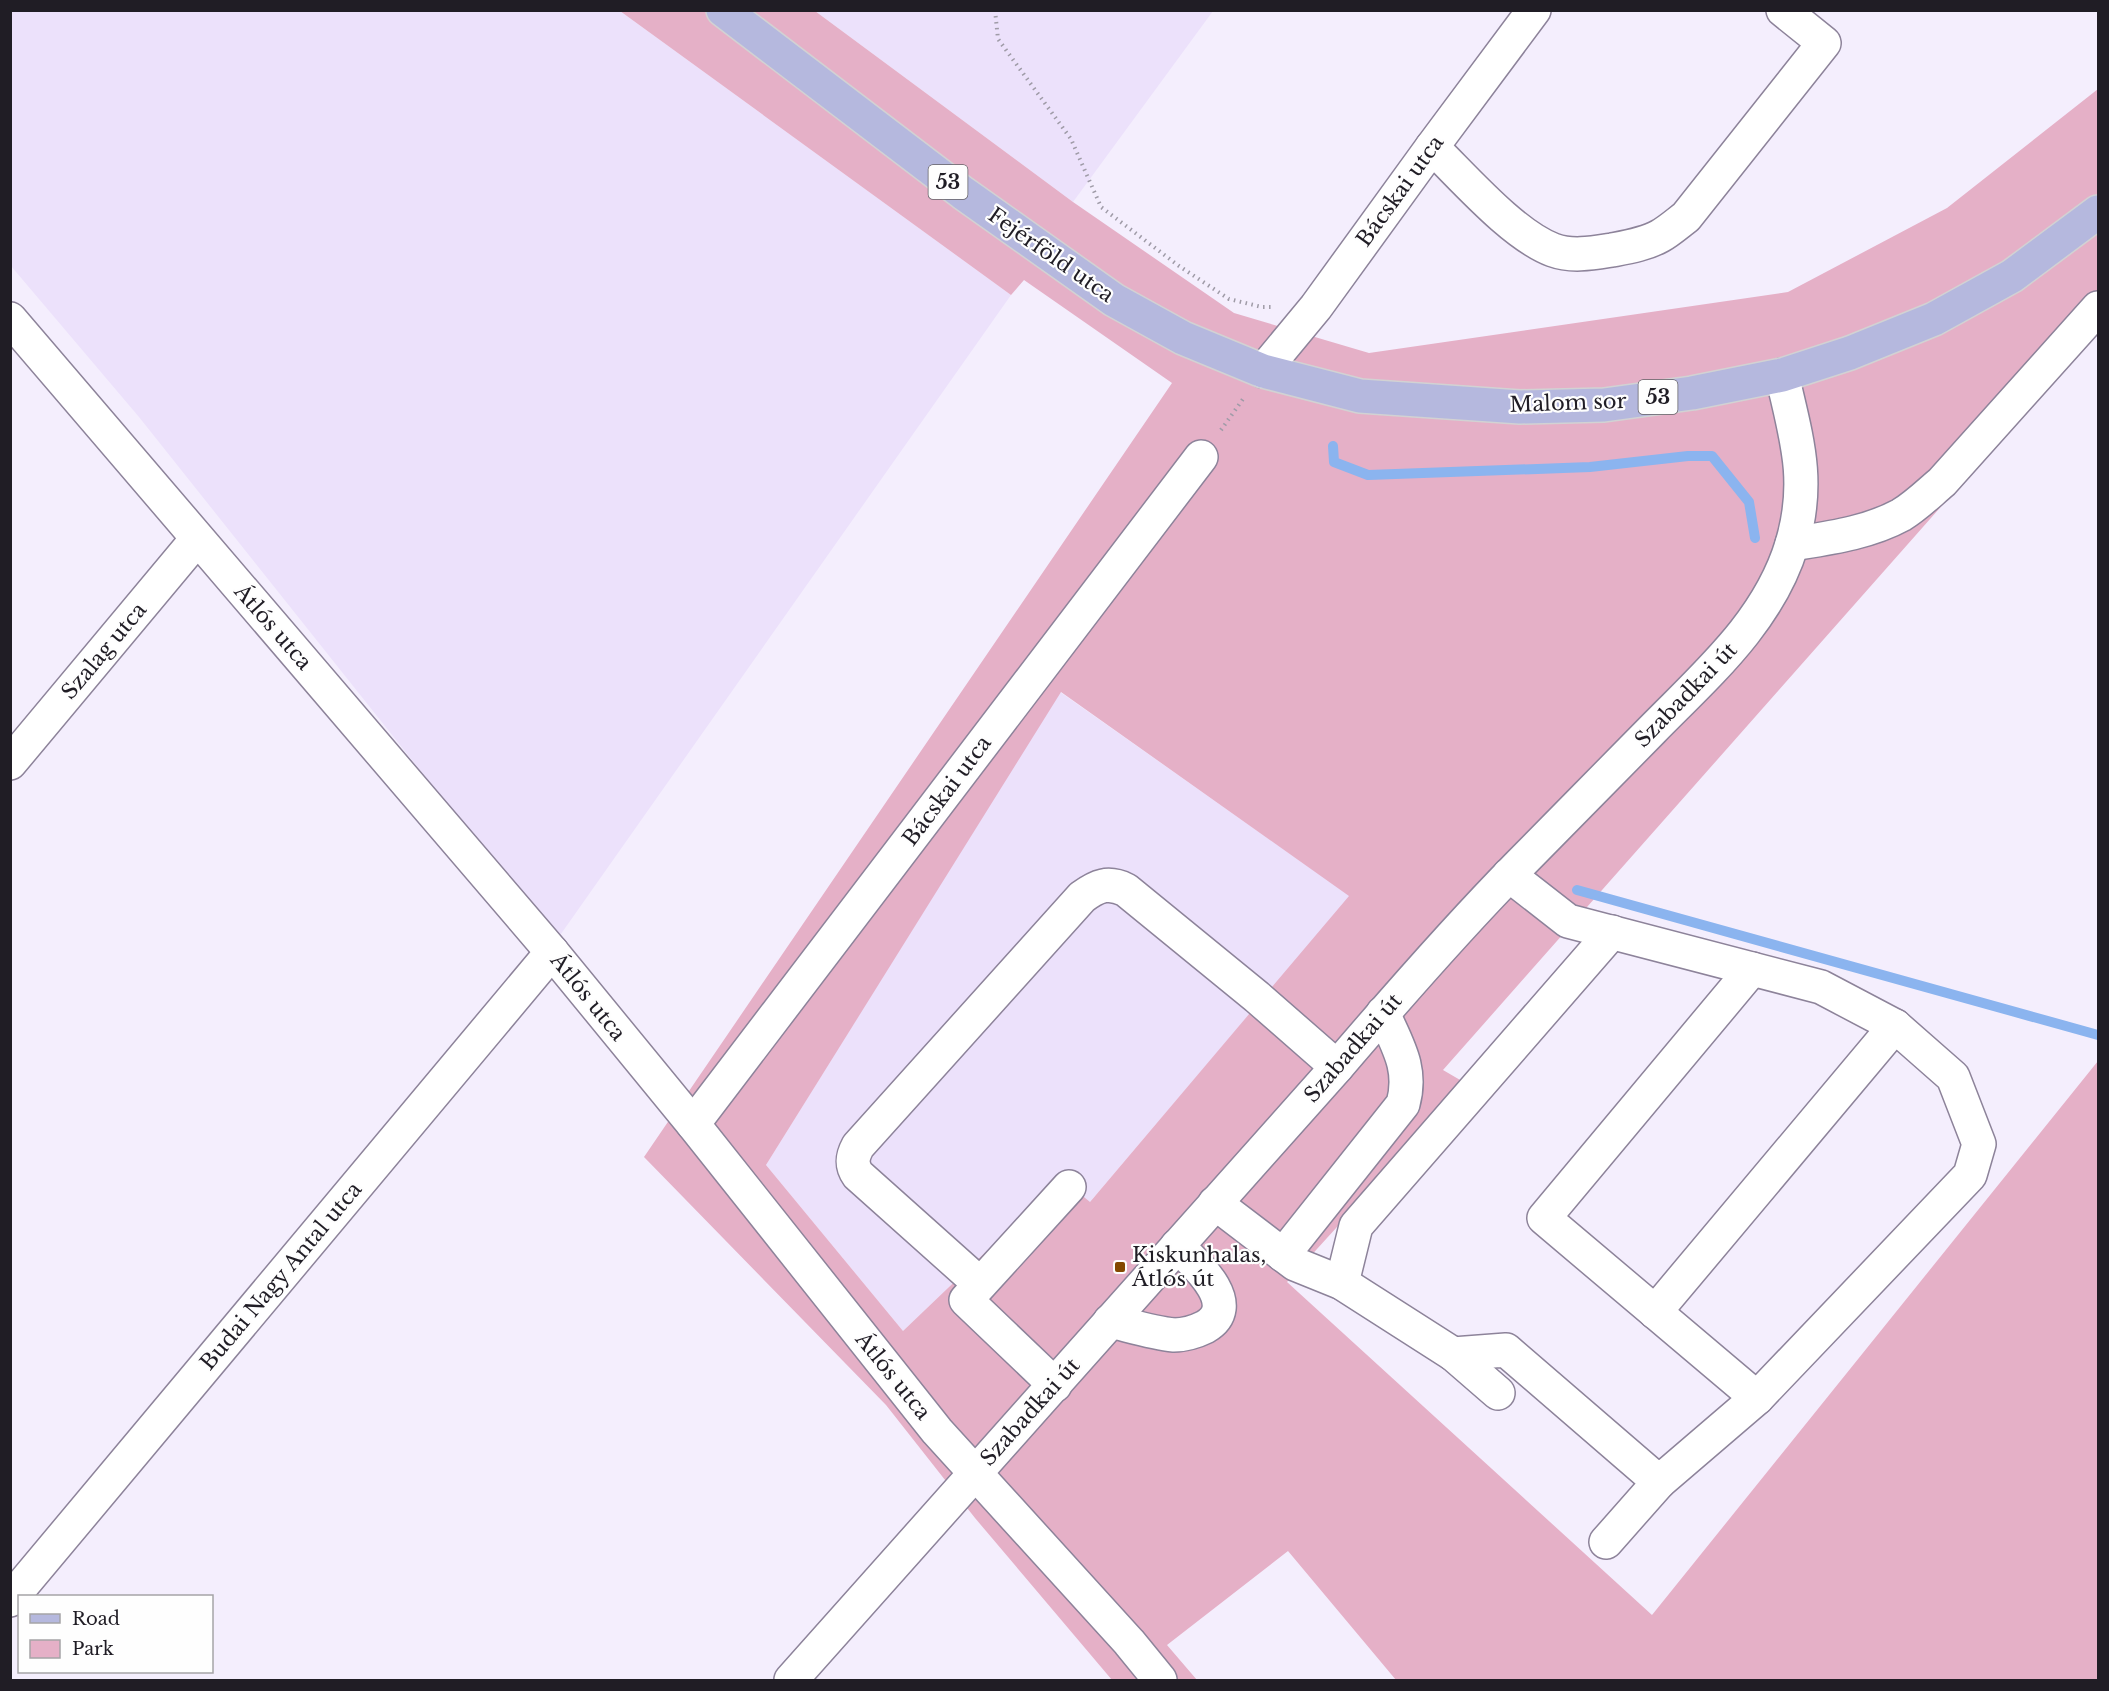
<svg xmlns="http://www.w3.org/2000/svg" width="2109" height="1691" font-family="'Libre Baskerville',serif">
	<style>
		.built { fill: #ece1fb }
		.green { fill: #e5b0c7; fill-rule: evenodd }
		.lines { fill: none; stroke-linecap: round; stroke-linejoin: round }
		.stream { stroke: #8bb4ef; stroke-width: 10 }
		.minor-casing { stroke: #8d839a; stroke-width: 36 }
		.major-casing { stroke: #d2d2d3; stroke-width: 36 }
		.path { stroke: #9f9ba7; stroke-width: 4; stroke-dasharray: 1.5 4.5; stroke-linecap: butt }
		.minor { stroke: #fff; stroke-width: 33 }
		.major { stroke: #b5b8de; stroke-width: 33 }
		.poi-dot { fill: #834800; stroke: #fefefe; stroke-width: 2 }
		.labels { text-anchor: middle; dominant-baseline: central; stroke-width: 4.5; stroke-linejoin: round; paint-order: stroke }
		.shield { fill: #fefefe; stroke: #636066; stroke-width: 1.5 }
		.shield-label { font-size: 20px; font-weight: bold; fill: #201d25 }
		.street-label { font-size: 21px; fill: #201d25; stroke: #fefefe }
		.poi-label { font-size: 21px; fill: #201d25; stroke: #fefefe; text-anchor: start }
	</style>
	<rect width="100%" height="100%" fill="#f4eefd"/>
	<!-- built -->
	<g class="built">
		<path d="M 10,11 L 620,11 L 1011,295 L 556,941 L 139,417 L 11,266 Z"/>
		<path d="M 815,11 L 1213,11 L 1073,202 Z"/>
		<path d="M 1060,692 L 1350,896 L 1089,1203 L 1062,1179 L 903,1331 L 766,1165 Z"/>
	</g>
	<!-- green -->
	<path class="green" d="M 620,11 L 815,11 L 1073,202 L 1234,313 L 1369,353 L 1788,292 L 1947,208 L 2098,89 L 2098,329 L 1443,1070 L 1467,1084 L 1287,1282 L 1652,1615 L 2098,1061 L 2098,1680 L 1396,1680 L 1288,1551 L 1167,1645 L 1197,1680 L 1112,1680 L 975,1518 L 886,1405 L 644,1157 L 1172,383 L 1024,280 L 1011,295 ZM 1061,692 L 1349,896 L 1090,1202 L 1062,1179 L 903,1331 L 766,1165 Z"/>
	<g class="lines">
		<!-- stream -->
		<g class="stream">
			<path d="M 1333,446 L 1334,462 L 1368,475 L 1590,467 L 1688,456 L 1712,456 L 1749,502 L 1755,538"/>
			<path d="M 1577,890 L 2098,1035"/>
		</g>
		<defs>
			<g id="minor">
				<path d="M 1432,147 C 1464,178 1513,235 1553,250 C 1572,257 1593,253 1612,250 C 1628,247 1646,244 1660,236 C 1669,231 1678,223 1686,217 L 1824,43 L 1783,10"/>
				<path d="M 10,319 L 552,952 L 693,1124 L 937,1431 L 1129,1642 L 1160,1680"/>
				<path d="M 1263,371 L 1316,307 L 1432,147 L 1534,10"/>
				<path d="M 1792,544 C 1829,538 1868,533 1901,515 C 1916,506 1929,493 1942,482 L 2098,308"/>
				<path d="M 10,763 L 197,539"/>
				<path d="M 1752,969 L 1544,1218 L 1757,1398"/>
				<path d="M 693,1124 L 1201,457"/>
				<path d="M 1215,1203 L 1295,1264 L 1342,1283 L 1453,1354 L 1506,1350 L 1659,1482 L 1757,1398 L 1970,1175 L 1979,1144 L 1953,1077 L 1895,1026 L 1821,987 L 1568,921 L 1509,875"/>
				<path d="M 1283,1255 L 1403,1104 C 1413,1068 1397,1045 1383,1013"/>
				<path d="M 1342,1283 L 1356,1226 L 1612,932"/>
				<path d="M 980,1284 L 858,1175 C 851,1165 852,1157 858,1146 L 1082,897 C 1097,886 1108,881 1126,890 L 1257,997 L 1337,1067"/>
				<path d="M 1655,1312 L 1895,1026"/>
				<path d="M 1110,1321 C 1131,1326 1153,1333 1174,1335 C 1184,1335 1197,1331 1205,1327 C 1243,1305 1195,1263 1177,1246"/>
				<path d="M 1453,1354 L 1498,1393"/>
				<path d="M 1055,1385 L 966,1300 L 1069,1187"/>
				<path d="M 1606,1542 L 1659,1482"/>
				<path d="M 10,1600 L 552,952"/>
				<path d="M 791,1680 L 1337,1067 C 1396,998 1456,929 1519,865 C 1563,820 1608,775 1652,730 C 1707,674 1769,621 1792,544 C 1811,480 1796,437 1782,375"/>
			</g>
			<path id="major" d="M 723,10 L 963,193 L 1114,300 L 1183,338 L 1263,371 L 1360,396 L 1520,407 L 1604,405 L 1692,393 L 1782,375 L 1850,353 L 1934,319 L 2012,276 L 2098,212"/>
		</defs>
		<!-- minor casing -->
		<use href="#minor" class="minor-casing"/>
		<!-- major casing -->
		<use href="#major" class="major-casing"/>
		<!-- path -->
		<g class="path">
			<path d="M 995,10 L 998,39 L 1071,139 L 1101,207 L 1179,266 L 1229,299 L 1262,307 L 1271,307"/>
			<path d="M 1221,430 L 1243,399"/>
		</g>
		<!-- minor -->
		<use href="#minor" class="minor"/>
		<!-- major -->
		<use href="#major" class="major"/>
	</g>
	<!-- markers -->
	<rect class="poi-dot" x="1114" y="1261" width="12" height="12" rx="3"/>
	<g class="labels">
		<!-- shield labels -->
		<g class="shield">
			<rect x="928.5" y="165" width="39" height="34" rx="4.5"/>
			<rect x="1638.5" y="380" width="39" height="34" rx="4.5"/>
		</g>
		<g class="shield-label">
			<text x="948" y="182">53</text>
			<text x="1658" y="397">53</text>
		</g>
		<!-- street labels -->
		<g class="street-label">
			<text transform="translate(1400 191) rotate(-54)">Bácskai utca</text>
			<text transform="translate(1051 255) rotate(35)">Fejérföld utca</text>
			<text transform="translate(1568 403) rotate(-2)">Malom sor</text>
			<text transform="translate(273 627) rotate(49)">Átlós utca</text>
			<text transform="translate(104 651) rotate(-50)">Szalag utca</text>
			<text transform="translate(1686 695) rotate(-46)">Szabadkai út</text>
			<text transform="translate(947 791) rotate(-53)">Bácskai utca</text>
			<text transform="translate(588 997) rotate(51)">Átlós utca</text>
			<text transform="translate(1353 1048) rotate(-49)">Szabadkai út</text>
			<text transform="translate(281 1276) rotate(-50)">Budai Nagy Antal utca</text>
			<text transform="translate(893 1376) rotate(51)">Átlós utca</text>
			<text transform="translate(1030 1412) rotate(-48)">Szabadkai út</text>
		</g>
		<!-- poi labels -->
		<g class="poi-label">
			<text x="1132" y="1255">Kiskunhalas,<tspan x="1132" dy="24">Átlós út</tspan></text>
		</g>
	</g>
	<!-- border -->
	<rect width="2109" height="1691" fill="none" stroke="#201d25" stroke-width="24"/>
	<!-- legend -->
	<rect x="18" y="1595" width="195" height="78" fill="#fefefe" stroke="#a5a4a7" stroke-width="1.5"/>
	<rect x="30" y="1614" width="30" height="9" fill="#b5b8de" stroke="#a5a4a7" stroke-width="1.5"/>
	<text x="72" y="1625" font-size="18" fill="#201d25">Road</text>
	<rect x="30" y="1640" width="30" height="18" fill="#e5b0c7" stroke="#a5a4a7" stroke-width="1.5"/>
	<text x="72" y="1655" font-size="18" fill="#201d25">Park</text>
</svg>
